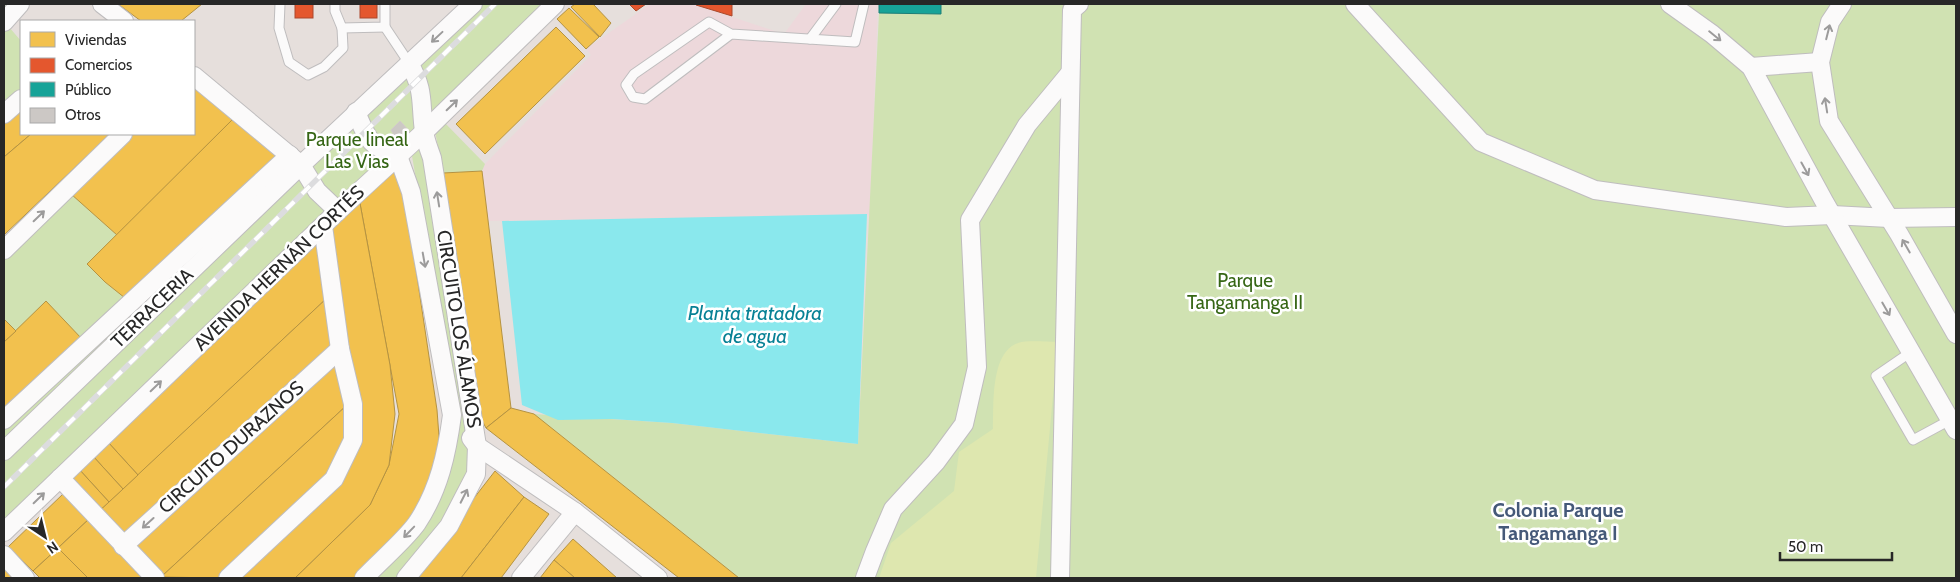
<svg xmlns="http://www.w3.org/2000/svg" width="1960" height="582" font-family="Cabin,sans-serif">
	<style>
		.medical { fill: #edd8db }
		.green { fill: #d0e2b2 }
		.pitch { fill: #dee7af }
		.water { fill: #8ae8ed }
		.homes { fill: #f2c14e; stroke: #b59342 }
		.shops { fill: #e4572e; stroke: #ab492c }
		.public { fill: #17a398; stroke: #1c7e76 }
		.building { fill: #ccc8c5; stroke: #d1cbc8 }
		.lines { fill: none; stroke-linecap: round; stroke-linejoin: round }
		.lane-casing { stroke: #bfbdbe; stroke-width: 11 }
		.street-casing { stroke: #bfbdbe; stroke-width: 20 }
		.lane { stroke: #fbfafa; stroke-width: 9 }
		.street { stroke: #fbfafa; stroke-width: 18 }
		.rail-casing { stroke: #dcdcde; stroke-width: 5.5 }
		.rail { stroke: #fff; stroke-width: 4; stroke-dasharray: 11; stroke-linecap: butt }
		.oneway { stroke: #9c9b9b }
		.labels { text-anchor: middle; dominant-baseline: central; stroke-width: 5; stroke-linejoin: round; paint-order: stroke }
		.park-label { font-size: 19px; fill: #366615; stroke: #fff }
		.street-label { font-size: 19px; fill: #272727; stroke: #fff }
		.water-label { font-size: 20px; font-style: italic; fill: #078195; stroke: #fff }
		.neighbourhood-label { font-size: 20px; font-weight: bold; fill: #455979; stroke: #fff }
	</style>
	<rect width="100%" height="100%" fill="#e6dfdc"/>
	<!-- medical -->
	<path class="medical" d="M 650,4 L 693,4 L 784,34 L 806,4 L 878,4 L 870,215 L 488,221 L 482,171 L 485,164 L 591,55 L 586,49 Z"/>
	<!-- green -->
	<g class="green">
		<path d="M 4,4 L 29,4 L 9,27 L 21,41 L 21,95 L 4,110 Z"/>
		<path d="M 478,4 L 546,4 L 431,114 L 423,78 L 415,62 Z"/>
		<path d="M 941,4 L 1956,4 L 1956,578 L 739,578 L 534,414 L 672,423 L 858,444 L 879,13 L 940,14 Z"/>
		<path d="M 407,70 L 423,122 L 411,133 L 400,121 L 391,130 L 400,145 L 336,207 L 302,165 Z"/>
		<path d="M 442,120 L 485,164 L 482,171 L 443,173 L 434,126 Z"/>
		<path d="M 427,141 L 475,434 L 470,474 L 445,515 L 438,531 L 397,578 L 369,578 L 458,424 L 412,156 Z"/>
		<path d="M 284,162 L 328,213 L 4,525 L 4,430 Z"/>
		<path d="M 71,194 L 117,235 L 88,264 L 105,282 L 130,302 L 82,339 L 16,331 L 4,319 L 4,258 Z"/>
	</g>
	<!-- pitch -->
	<path class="pitch" d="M 1058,342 L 1036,578 L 879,578 L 891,543 L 954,491 L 959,452 L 993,429 C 994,405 990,353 1018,343 C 1027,340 1048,342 1058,342 Z"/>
	<!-- water -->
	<path class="water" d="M 867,214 L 858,444 L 672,423 L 612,419 L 558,420 L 522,405 L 502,221 Z"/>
	<!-- homes -->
	<g class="homes">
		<path d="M 118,4 L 202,4 L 181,21 L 141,21 Z"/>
		<path d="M 575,4 L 593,4 L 611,23 L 600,37 L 571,7 Z"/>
		<path d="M 569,8 L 599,37 L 586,49 L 557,19 Z"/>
		<path d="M 556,27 L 585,56 L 485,154 L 456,124 Z"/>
		<path d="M 194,77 L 235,117 L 117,235 L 71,194 L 133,134 L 194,134 Z"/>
		<path d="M 21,103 L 21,134 L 31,134 L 4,157 L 4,118 Z"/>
		<path d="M 235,117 L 278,154 L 130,302 L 105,282 L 87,264 Z"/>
		<path d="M 31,134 L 110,134 L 4,235 L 4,157 Z"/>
		<path d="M 398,161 L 406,203 L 437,410 L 440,450 L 428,486 L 411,526 L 354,578 L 295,578 L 370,505 L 389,465 L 399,414 L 359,198 Z"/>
		<path d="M 482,171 L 511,408 L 486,428 L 473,403 L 443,173 Z"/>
		<path d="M 359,198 L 390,365 L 395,414 L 389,465 L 370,505 L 295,578 L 236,578 L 358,441 L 352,380 L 329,227 Z"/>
		<path d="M 319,238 L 327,298 L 138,475 L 107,441 Z"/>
		<path d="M 327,298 L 335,347 L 122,538 L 98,512 Z"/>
		<path d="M 46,301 L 82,339 L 4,413 L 4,342 Z"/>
		<path d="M 4,319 L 16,331 L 4,342 Z"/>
		<path d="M 336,359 L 347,405 L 161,577 L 130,546 Z"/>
		<path d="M 347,405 L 347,438 L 328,477 L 220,578 L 161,577 Z"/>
		<path d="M 511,408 L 534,414 L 739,578 L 679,578 L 486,428 Z"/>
		<path d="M 107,441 L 138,475 L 123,489 L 92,455 Z"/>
		<path d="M 92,455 L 123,489 L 109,502 L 78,468 Z"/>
		<path d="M 78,468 L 109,502 L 98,512 L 66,480 Z"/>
		<path d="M 495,471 L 524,497 L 461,578 L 412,578 Z"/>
		<path d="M 64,493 L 89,519 L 33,571 L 8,547 Z"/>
		<path d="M 524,497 L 549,514 L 501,578 L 461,578 Z"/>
		<path d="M 89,519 L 147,578 L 88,578 L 58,548 Z"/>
		<path d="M 573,539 L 617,578 L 575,578 L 554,560 Z"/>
		<path d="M 58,548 L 88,578 L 40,578 L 33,571 Z"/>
		<path d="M 554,560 L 575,578 L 540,578 Z"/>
		<path d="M 4,563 L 15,578 L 4,578 Z"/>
	</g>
	<!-- shops -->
	<g class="shops">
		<rect x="295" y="4" width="18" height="14"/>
		<rect x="360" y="4" width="17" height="14"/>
		<path d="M 629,4 L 646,4 L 636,11 Z"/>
		<path d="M 696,4 L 732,4 L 732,16 L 696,5 Z"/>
	</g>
	<!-- public -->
	<path class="public" d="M 879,4 L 941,4 L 941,14 L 879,13 Z"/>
	<!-- building -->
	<path class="building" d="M 400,121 L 411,133 L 400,145 L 391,130 Z"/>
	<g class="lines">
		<defs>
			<g id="lane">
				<path d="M 280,4 L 279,28 L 289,62 L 308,75 L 324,67 L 343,48 L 342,28"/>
				<path d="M 335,4 L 335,11 L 342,28 L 385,27 L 385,4"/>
				<path d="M 385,27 L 409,63"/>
				<path d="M 731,34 L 645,99 L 633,97 L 626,85 L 634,74 L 709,22 L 731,34 L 855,42 L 864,4"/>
				<path d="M 810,39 L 836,4"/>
				<path d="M 1911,352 L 1876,376 L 1913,440 L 1950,420"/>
			</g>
			<g id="street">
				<path d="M 102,4 L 124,21"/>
				<path d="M 1355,4 L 1481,142 L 1595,190 L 1786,217 L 1832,215 L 1889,218 L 1956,217"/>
				<path d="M 1670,4 L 1712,34 L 1751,67 L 1825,203 L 1956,430"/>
				<path d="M 1842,4 L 1830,22 L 1820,62 L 1829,121 L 1899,234 L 1956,334"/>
				<path d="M 4,22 L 20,4"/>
				<path d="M 1751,67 L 1820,62"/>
				<path d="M 194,76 L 301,165 L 317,191 L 338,211"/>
				<path d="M 356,112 C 368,140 369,146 398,156 L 411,192 L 452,415 C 447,453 439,490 417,523 C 405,540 379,562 364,578"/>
				<path d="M 4,114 L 21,99"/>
				<path d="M 4,250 L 123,134"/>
				<path d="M 4,420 L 290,155"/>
				<path d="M 471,438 L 477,446 L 575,512 L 658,578"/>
				<path d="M 4,451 L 301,165 L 473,4"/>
				<path d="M 60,478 L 155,578"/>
				<path d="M 4,532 L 338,211 L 424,132 L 555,4"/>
				<path d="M 123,546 L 340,349"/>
				<path d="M 4,555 L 25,578"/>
				<path d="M 228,578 L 334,479 L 353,440 L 353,404 L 340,349 L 323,226"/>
				<path d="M 406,578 L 449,526 L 476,474 L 477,446 L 432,158 C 429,149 425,140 424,131 C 420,102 425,91 409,63"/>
				<path d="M 521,578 L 575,512"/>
				<path d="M 865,578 L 875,551 L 893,509 L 936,462 L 964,424 L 977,367 L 970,220 L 1027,125 L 1070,73"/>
				<path d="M 1060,578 L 1072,10 L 1079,4"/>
			</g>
		</defs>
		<!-- lane casing -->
		<use href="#lane" class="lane-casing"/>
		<!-- street casing -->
		<use href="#street" class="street-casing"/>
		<!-- lane -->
		<use href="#lane" class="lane"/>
		<!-- street -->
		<use href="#street" class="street"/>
		<defs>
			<path id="rail" d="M 4,487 L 495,4"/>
		</defs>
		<!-- rail casing -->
		<use href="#rail" class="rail-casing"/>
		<!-- rail -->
		<use href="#rail" class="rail"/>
	</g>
	<!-- one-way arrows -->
	<defs><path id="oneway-shaft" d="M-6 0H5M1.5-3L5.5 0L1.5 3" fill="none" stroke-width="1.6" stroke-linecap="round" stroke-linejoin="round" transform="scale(1.25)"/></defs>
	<g class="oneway">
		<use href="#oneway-shaft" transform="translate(1828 32) rotate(-76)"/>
		<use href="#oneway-shaft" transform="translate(1715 36) rotate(39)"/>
		<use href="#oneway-shaft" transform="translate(437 37) rotate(137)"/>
		<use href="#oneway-shaft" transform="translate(452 105) rotate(-44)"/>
		<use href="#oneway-shaft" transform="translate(1826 105) rotate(-99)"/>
		<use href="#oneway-shaft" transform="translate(1805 169) rotate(61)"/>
		<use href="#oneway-shaft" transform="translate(438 199) rotate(-99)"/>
		<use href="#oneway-shaft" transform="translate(39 216) rotate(-44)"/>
		<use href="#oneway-shaft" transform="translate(1906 246) rotate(-120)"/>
		<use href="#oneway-shaft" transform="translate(424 260) rotate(80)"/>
		<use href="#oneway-shaft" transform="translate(1886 309) rotate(60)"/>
		<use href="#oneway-shaft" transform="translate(156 386) rotate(-44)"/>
		<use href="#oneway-shaft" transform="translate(464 496) rotate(-63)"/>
		<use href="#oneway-shaft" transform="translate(39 498) rotate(-44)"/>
		<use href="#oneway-shaft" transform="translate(148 523) rotate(138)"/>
		<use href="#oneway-shaft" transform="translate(409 532) rotate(134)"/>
	</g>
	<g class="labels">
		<!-- park labels -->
		<g class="park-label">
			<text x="357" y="139">Parque lineal<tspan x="357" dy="22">Las Vias</tspan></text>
			<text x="1245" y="280">Parque<tspan x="1245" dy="22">Tangamanga II</tspan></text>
		</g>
		<!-- street labels -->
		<g class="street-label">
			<text transform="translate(279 268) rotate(-44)">AVENIDA HERNÁN CORTÉS</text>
			<text transform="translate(152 308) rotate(-44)">TERRACERIA</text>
			<text transform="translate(459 329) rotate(81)">CIRCUITO LOS ÁLAMOS</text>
			<text transform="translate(231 447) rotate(-42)">CIRCUITO DURAZNOS</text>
		</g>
		<!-- water labels -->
		<g class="water-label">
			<text x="755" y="313">Planta tratadora<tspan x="755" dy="23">de agua</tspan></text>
		</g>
		<!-- neighbourhood labels -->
		<g class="neighbourhood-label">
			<text x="1558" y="510">Colonia Parque<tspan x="1558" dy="23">Tangamanga I</tspan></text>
		</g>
	</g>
	<!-- border -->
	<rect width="1960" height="582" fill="none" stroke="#272727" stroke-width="10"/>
	<!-- legend -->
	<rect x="20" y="20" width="175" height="115" fill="#ffffff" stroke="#a9a9a9"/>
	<rect x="30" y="32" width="25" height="15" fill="#f2c14e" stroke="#a9a9a9"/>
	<text x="65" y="45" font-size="15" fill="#272727">Viviendas</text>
	<rect x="30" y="58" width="25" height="15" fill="#e4572e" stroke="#a9a9a9"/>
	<text x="65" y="70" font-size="15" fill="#272727">Comercios</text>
	<rect x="30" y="82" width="25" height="15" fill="#17a398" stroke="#a9a9a9"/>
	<text x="65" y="95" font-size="15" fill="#272727">Público</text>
	<rect x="30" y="108" width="25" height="15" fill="#ccc8c5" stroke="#a9a9a9"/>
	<text x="65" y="120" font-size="15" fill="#272727">Otros</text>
	<!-- north arrow -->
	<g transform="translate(45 537) rotate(145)" stroke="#ffffff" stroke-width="4" paint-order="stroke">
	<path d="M0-4L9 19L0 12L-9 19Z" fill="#272727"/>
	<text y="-8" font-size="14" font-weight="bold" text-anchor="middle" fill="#272727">N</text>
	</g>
	<!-- scale -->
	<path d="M1780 552v8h112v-8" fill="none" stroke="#272727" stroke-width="2.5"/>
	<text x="1788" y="552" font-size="15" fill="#272727" stroke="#ffffff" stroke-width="4" paint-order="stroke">50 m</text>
</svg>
